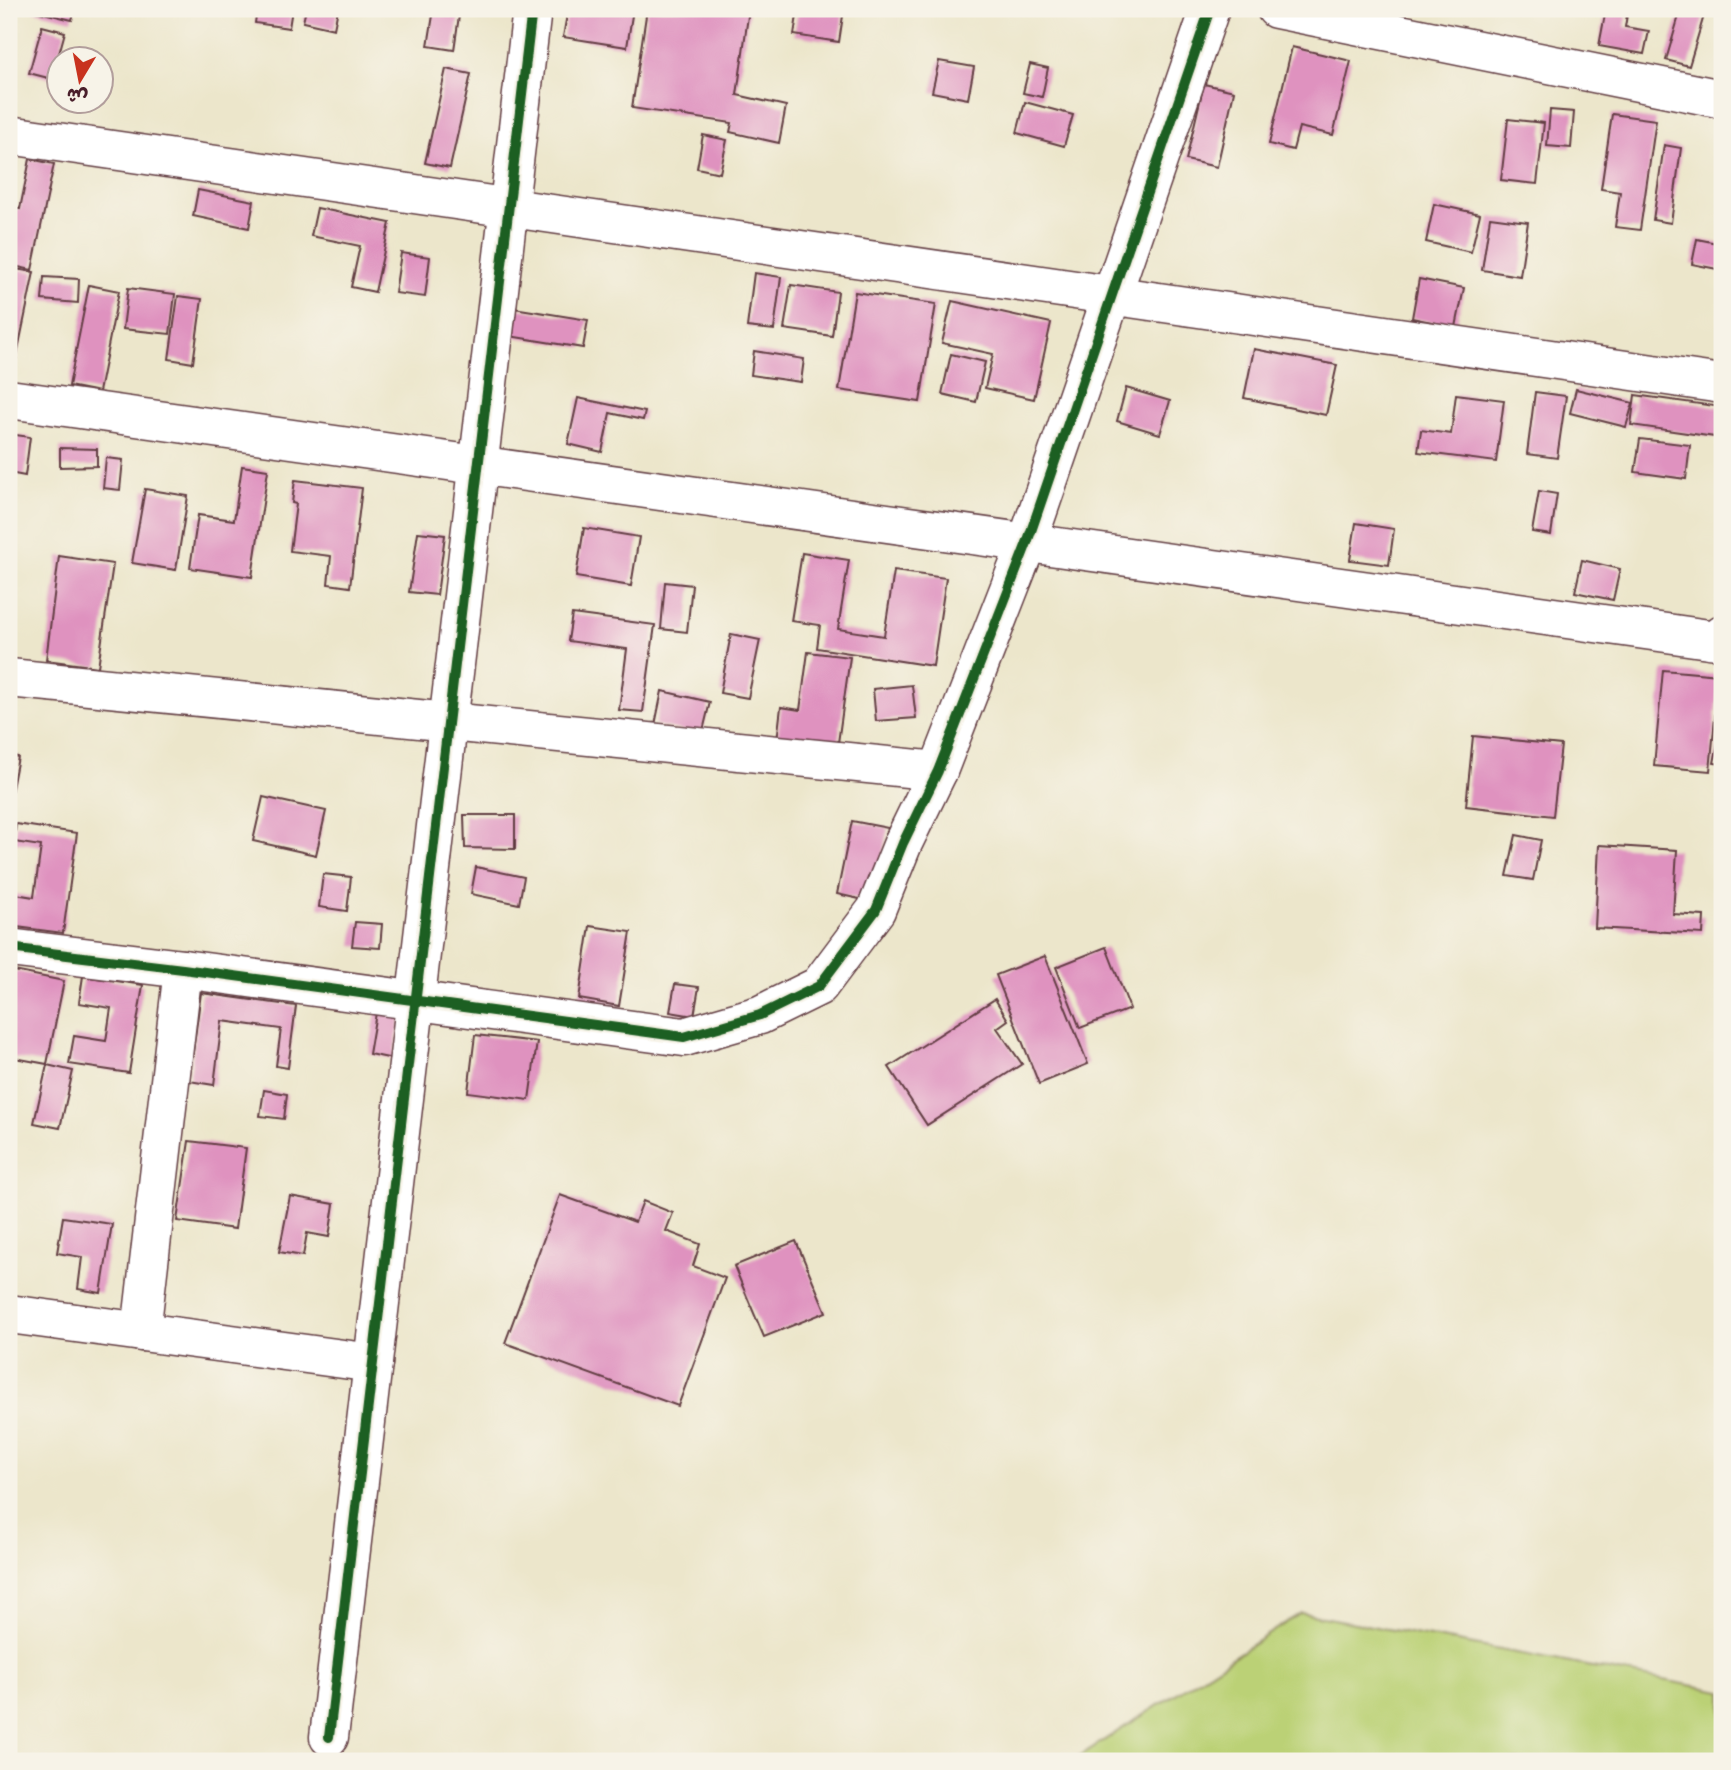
<svg xmlns="http://www.w3.org/2000/svg" width="1731" height="1770" font-family="Pangolin,'Playpen Sans Arabic',sans-serif">
	<style>
		.green { fill: #bbd176; stroke: #827850; stroke-width: 2 }
		.building { fill: #df92bf }
		.lines { fill: none; stroke-linecap: round; stroke-linejoin: round }
		.minor-casing { stroke: #623d43; stroke-width: 41 }
		.minor { stroke: #fff; stroke-width: 38 }
		.cycleway-casing { stroke: #f7f3e8; stroke-width: 15 }
		.cycleway { stroke: #1b5e20; stroke-width: 10 }
	</style>
	<rect width="100%" height="100%" fill="#f7f3e8"/>
	<filter id="ink" filterUnits="userSpaceOnUse"><feTurbulence type="fractalNoise" baseFrequency=".0143" numOctaves="2"/><feDisplacementMap in="SourceGraphic" scale="14" xChannelSelector="R" yChannelSelector="G"/><feConvolveMatrix kernelMatrix="1 2 1 2 8 2 1 2 1" color-interpolation-filters="sRGB"/></filter>
	<filter id="wash" filterUnits="userSpaceOnUse"><feTurbulence type="fractalNoise" baseFrequency=".00686" numOctaves="4" result="noise"/><feDisplacementMap in="SourceGraphic" scale="28" xChannelSelector="R" yChannelSelector="G"/><feGaussianBlur stdDeviation="1.57" result="paint"/><feColorMatrix in="noise" values="0 0 0 0 0 0 0 0 0 0 0 0 0 0 0 0 0 1.4 0 .05"/><feComposite in="paint" operator="in"/></filter>
	<g filter="url(#wash)">
		<rect width="100%" height="100%" fill="#ece6cb"/>
		<!-- green -->
		<path class="green" d="M 1301,1613 L 1722,1691 L 1722,1761 L 1072,1761 Z"/>
		<g id="blocks">
			<!-- building -->
			<g class="building">
				<path d="M 27,9 L 75,9 L 72,20 Z"/>
				<path d="M 257,9 L 292,9 L 289,28 L 255,23 Z"/>
				<path d="M 306,9 L 338,9 L 334,29 L 303,22 Z"/>
				<path d="M 434,9 L 460,9 L 454,50 L 428,46 Z"/>
				<path d="M 568,9 L 633,9 L 627,47 L 563,37 Z"/>
				<path d="M 647,9 L 749,9 L 737,95 L 786,106 L 779,143 L 730,132 L 732,123 L 632,108 Z"/>
				<path d="M 798,9 L 844,9 L 839,42 L 794,35 Z"/>
				<path d="M 1606,9 L 1628,9 L 1625,27 L 1649,31 L 1644,54 L 1599,46 Z"/>
				<path d="M 1681,9 L 1705,12 L 1689,66 L 1666,60 Z"/>
				<path d="M 42,26 L 65,32 L 52,79 L 29,73 Z"/>
				<path d="M 1292,47 L 1351,61 L 1333,135 L 1299,127 L 1293,150 L 1269,144 Z"/>
				<path d="M 939,61 L 974,67 L 968,99 L 932,92 Z"/>
				<path d="M 1030,64 L 1048,68 L 1042,97 L 1023,93 Z"/>
				<path d="M 446,69 L 471,74 L 450,168 L 425,163 Z"/>
				<path d="M 1204,84 L 1234,91 L 1217,167 L 1186,160 Z"/>
				<path d="M 1025,102 L 1073,115 L 1064,146 L 1017,133 Z"/>
				<path d="M 1550,110 L 1574,112 L 1571,148 L 1547,146 Z"/>
				<path d="M 1612,114 L 1656,120 L 1640,230 L 1615,227 L 1620,192 L 1601,189 Z"/>
				<path d="M 1508,119 L 1544,123 L 1537,184 L 1501,180 Z"/>
				<path d="M 703,135 L 727,140 L 720,173 L 697,168 Z"/>
				<path d="M 1664,145 L 1681,148 L 1671,223 L 1653,220 Z"/>
				<path d="M 30,159 L 54,164 L 32,270 L 9,265 L 9,207 L 20,209 Z"/>
				<path d="M 198,190 L 254,201 L 249,228 L 193,216 Z"/>
				<path d="M 1434,204 L 1480,214 L 1471,252 L 1426,242 Z"/>
				<path d="M 317,208 L 390,223 L 375,292 L 351,287 L 360,246 L 311,236 Z"/>
				<path d="M 1490,217 L 1528,222 L 1520,276 L 1482,270 Z"/>
				<path d="M 1697,239 L 1722,244 L 1722,270 L 1692,264 Z"/>
				<path d="M 401,253 L 430,257 L 425,297 L 395,293 Z"/>
				<path d="M 9,268 L 34,272 L 13,374 L 9,373 Z"/>
				<path d="M 754,273 L 781,277 L 774,330 L 747,327 Z"/>
				<path d="M 44,277 L 79,279 L 78,303 L 42,300 Z"/>
				<path d="M 1419,279 L 1464,288 L 1456,327 L 1412,318 Z"/>
				<path d="M 89,285 L 119,291 L 99,392 L 69,386 Z"/>
				<path d="M 791,285 L 838,292 L 832,336 L 784,329 Z"/>
				<path d="M 128,288 L 175,294 L 170,334 L 123,329 Z"/>
				<path d="M 855,292 L 936,304 L 920,402 L 839,390 Z"/>
				<path d="M 178,296 L 202,299 L 193,363 L 169,359 Z"/>
				<path d="M 952,301 L 1051,323 L 1034,399 L 985,388 L 993,354 L 942,343 Z"/>
				<path d="M 514,308 L 588,320 L 583,348 L 509,336 Z"/>
				<path d="M 1254,349 L 1337,365 L 1326,415 L 1244,398 Z"/>
				<path d="M 754,351 L 804,359 L 801,382 L 751,375 Z"/>
				<path d="M 951,354 L 985,362 L 976,402 L 942,394 Z"/>
				<path d="M 1126,388 L 1170,401 L 1160,434 L 1117,421 Z"/>
				<path d="M 1576,389 L 1633,403 L 1626,427 L 1570,413 Z"/>
				<path d="M 1535,392 L 1566,396 L 1557,458 L 1527,454 Z"/>
				<path d="M 1456,394 L 1504,400 L 1496,462 L 1418,452 L 1421,430 L 1451,434 Z"/>
				<path d="M 1635,395 L 1722,407 L 1722,438 L 1631,425 Z"/>
				<path d="M 578,398 L 645,412 L 643,420 L 610,413 L 602,452 L 568,444 Z"/>
				<path d="M 9,434 L 30,437 L 25,476 L 9,473 Z"/>
				<path d="M 1640,439 L 1690,445 L 1686,479 L 1635,472 Z"/>
				<path d="M 60,448 L 97,449 L 97,466 L 60,467 Z"/>
				<path d="M 106,458 L 123,460 L 120,490 L 103,488 Z"/>
				<path d="M 242,466 L 268,470 L 252,577 L 190,568 L 198,515 L 234,520 Z"/>
				<path d="M 295,480 L 362,488 L 350,587 L 328,584 L 331,556 L 290,551 L 296,504 L 292,503 Z"/>
				<path d="M 145,489 L 188,496 L 176,570 L 132,563 Z"/>
				<path d="M 1539,491 L 1557,494 L 1551,535 L 1532,532 Z"/>
				<path d="M 1356,523 L 1394,529 L 1389,565 L 1350,560 Z"/>
				<path d="M 584,528 L 639,537 L 631,586 L 576,577 Z"/>
				<path d="M 418,532 L 445,535 L 437,595 L 409,592 Z"/>
				<path d="M 802,553 L 849,560 L 838,629 L 884,636 L 894,571 L 946,578 L 933,666 L 817,648 L 820,625 L 791,621 Z"/>
				<path d="M 59,556 L 113,564 L 98,667 L 46,660 Z"/>
				<path d="M 1582,560 L 1620,569 L 1613,600 L 1575,592 Z"/>
				<path d="M 665,582 L 692,585 L 687,632 L 661,629 Z"/>
				<path d="M 572,614 L 655,625 L 643,712 L 619,710 L 627,649 L 568,641 Z"/>
				<path d="M 731,634 L 760,640 L 748,698 L 720,693 Z"/>
				<path d="M 808,652 L 850,657 L 837,750 L 777,741 L 781,707 L 800,710 Z"/>
				<path d="M 1663,670 L 1719,675 L 1710,771 L 1654,766 Z"/>
				<path d="M 912,685 L 916,718 L 876,721 L 873,689 Z"/>
				<path d="M 662,691 L 710,702 L 702,735 L 655,725 Z"/>
				<path d="M 1721,728 L 1722,728 L 1722,764 L 1714,763 Z"/>
				<path d="M 1473,736 L 1561,745 L 1553,816 L 1466,806 Z"/>
				<path d="M 9,755 L 18,757 L 10,799 L 9,799 Z"/>
				<path d="M 263,797 L 326,811 L 316,855 L 253,841 Z"/>
				<path d="M 464,815 L 515,815 L 515,849 L 465,848 Z"/>
				<path d="M 852,821 L 888,828 L 873,902 L 837,894 Z"/>
				<path d="M 16,824 L 77,833 L 63,933 L 9,926 L 9,893 L 34,897 L 41,846 L 14,842 Z"/>
				<path d="M 1516,835 L 1541,840 L 1533,880 L 1507,876 Z"/>
				<path d="M 1599,845 L 1677,850 L 1673,914 L 1704,916 L 1703,934 L 1595,928 Z"/>
				<path d="M 476,867 L 524,877 L 519,904 L 471,894 Z"/>
				<path d="M 323,874 L 351,877 L 347,911 L 319,907 Z"/>
				<path d="M 355,922 L 382,924 L 380,948 L 352,946 Z"/>
				<path d="M 590,926 L 631,932 L 619,1006 L 579,999 Z"/>
				<path d="M 1106,947 L 1130,1009 L 1080,1028 L 1056,967 Z"/>
				<path d="M 1045,956 L 1088,1064 L 1039,1084 L 996,975 Z"/>
				<path d="M 9,970 L 64,981 L 47,1064 L 9,1057 Z"/>
				<path d="M 83,976 L 143,985 L 129,1073 L 69,1064 L 74,1036 L 106,1041 L 111,1008 L 79,1003 Z"/>
				<path d="M 675,984 L 699,987 L 694,1016 L 670,1012 Z"/>
				<path d="M 201,993 L 296,1006 L 288,1068 L 276,1066 L 281,1029 L 222,1021 L 214,1085 L 189,1081 Z"/>
				<path d="M 995,999 L 1008,1020 L 997,1028 L 1022,1064 L 927,1125 L 889,1067 Z"/>
				<path d="M 377,1007 L 402,1012 L 393,1059 L 369,1054 Z"/>
				<path d="M 475,1035 L 537,1042 L 529,1100 L 468,1092 Z"/>
				<path d="M 47,1065 L 73,1071 L 60,1128 L 34,1123 Z"/>
				<path d="M 264,1090 L 287,1094 L 284,1119 L 260,1116 Z"/>
				<path d="M 189,1141 L 246,1148 L 235,1229 L 177,1221 Z"/>
				<path d="M 560,1195 L 635,1222 L 643,1201 L 673,1213 L 666,1231 L 700,1244 L 693,1266 L 725,1278 L 678,1406 L 505,1343 Z"/>
				<path d="M 290,1196 L 334,1204 L 329,1237 L 307,1233 L 303,1256 L 279,1252 Z"/>
				<path d="M 63,1217 L 112,1224 L 101,1293 L 78,1289 L 82,1257 L 57,1253 Z"/>
				<path d="M 796,1241 L 826,1312 L 764,1337 L 734,1266 Z"/>
			</g>
		</g>
	</g>
	<g filter="url(#ink)">
		<use href="#blocks" fill-opacity="0" stroke="#623d43" stroke-width="2"/>
		<g class="lines">
			<defs>
				<g id="minor">
					<path d="M 1276,9 L 1722,99"/>
					<path d="M 9,135 L 1722,384"/>
					<path d="M 9,399 L 1709,639 L 1719,640 L 1722,634"/>
					<path d="M 9,678 L 938,771"/>
					<path d="M 9,948 L 183,969 L 684,1037 L 760,1015 L 819,986 L 876,910 L 903,843 L 938,771 L 1027,543 L 1210,9"/>
					<path d="M 9,1314 L 373,1363"/>
					<path d="M 141,1332 L 183,969"/>
					<path d="M 329,1737 L 532,9"/>
				</g>
			</defs>
			<!-- minor casing -->
			<use href="#minor" class="minor-casing"/>
			<!-- minor -->
			<use href="#minor" class="minor"/>
			<defs>
				<g id="cycleway">
					<path d="M 9,948 L 183,969 L 684,1037 L 760,1015 L 819,986 L 876,910 L 903,843 L 938,771 L 1027,543 L 1210,9"/>
					<path d="M 329,1737 L 532,9"/>
				</g>
			</defs>
			<!-- cycleway casing -->
			<use href="#cycleway" class="cycleway-casing"/>
			<!-- cycleway -->
			<use href="#cycleway" class="cycleway"/>
		</g>
	</g>
	<!-- margin -->
	<rect width="1731" height="1770" fill="none" stroke="#f7f3e8" stroke-width="35"/>
	<!-- north arrow -->
	<g transform="translate(80 80) rotate(190)"><circle r="33" fill="#f7f3e8" stroke="#b29e9c" stroke-width="2"/>
	<path d="M0-5L12 26L0 18L-12 26Z" fill="#c8321e"/>
	<text y="-10" font-size="19" font-weight="bold" text-anchor="middle" fill="#4a1f2b">ش</text>
	</g>
</svg>
